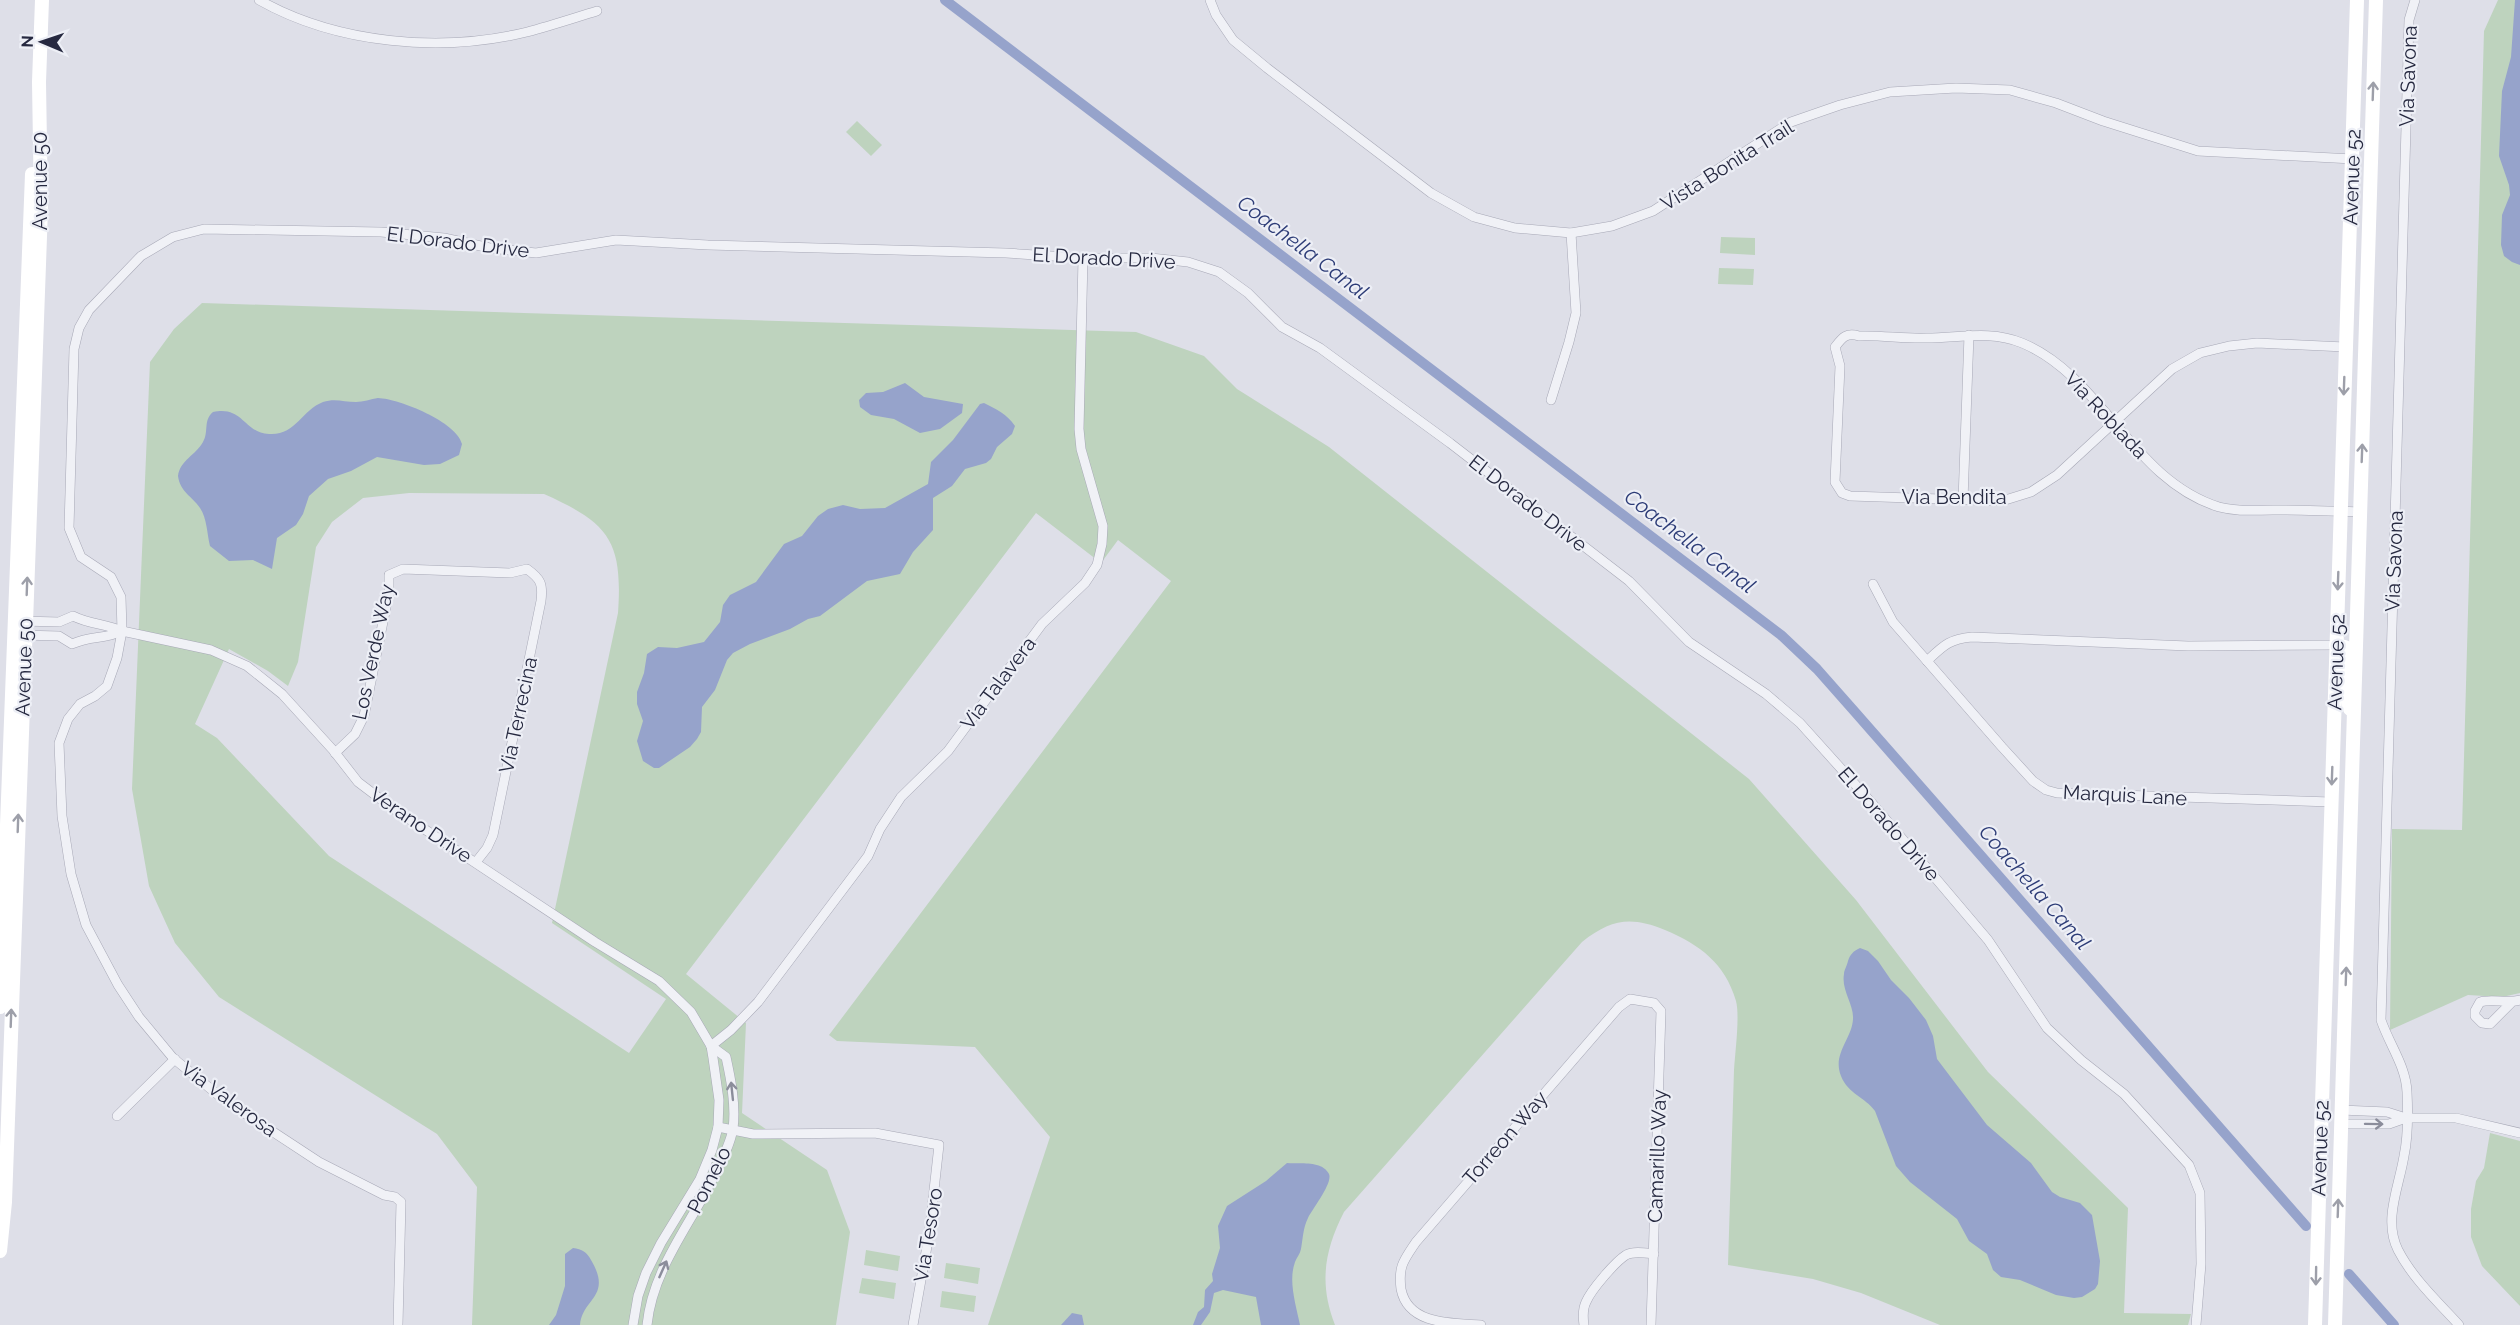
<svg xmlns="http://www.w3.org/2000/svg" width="2520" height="1325" font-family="Raleway,sans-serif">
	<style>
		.green { fill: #bed3be; fill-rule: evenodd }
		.water { fill: #96a3cb }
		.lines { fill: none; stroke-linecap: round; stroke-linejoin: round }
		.canal { stroke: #96a3cb; stroke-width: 10 }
		.minor-casing { stroke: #a7a8b6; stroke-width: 10 }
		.minor { stroke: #f0f1f6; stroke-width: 9 }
		.secondary { stroke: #fff; stroke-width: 14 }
		.oneway { stroke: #9d9fa9 }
		.oneway2 { stroke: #8b8d9b }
		.labels { text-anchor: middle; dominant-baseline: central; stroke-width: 4.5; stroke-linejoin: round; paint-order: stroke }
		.street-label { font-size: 20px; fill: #262940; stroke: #edeff6 }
		.water-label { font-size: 21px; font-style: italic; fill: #2d3c77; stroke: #edeff6 }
	</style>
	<rect width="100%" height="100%" fill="#dedfe8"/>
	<!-- green -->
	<g class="green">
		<path d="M 2498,0 L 2520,0 L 2520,993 L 2502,997 L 2468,995 L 2390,1030 L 2392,829 L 2462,830 L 2484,31 Z"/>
		<path d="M 857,121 L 882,145 L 871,156 L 846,132 Z"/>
		<path d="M 1721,237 L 1755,238 L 1755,255 L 1720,253 Z"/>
		<path d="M 1719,268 L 1754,269 L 1753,285 L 1718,284 Z"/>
		<path d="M 202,303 L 1136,332 L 1204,356 L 1237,389 L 1329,447 L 1749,779 L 1856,900 L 1988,1072 L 2128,1208 L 2124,1313 L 2191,1314 L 2188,1325 L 1940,1325 L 1861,1293 L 1813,1279 L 1728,1265 C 1730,1200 1732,1135 1734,1070 C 1735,1053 1740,1016 1736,1001 C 1725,963 1700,945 1665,930 C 1631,916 1611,919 1582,942 L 1344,1212 C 1324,1251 1319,1284 1335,1325 L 988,1325 L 1050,1137 L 975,1047 L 837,1041 L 829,1035 L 1171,581 L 1118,540 L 1101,563 L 1036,513 L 686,974 L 746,1023 L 742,1113 L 827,1170 L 850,1232 L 836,1325 L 472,1325 L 477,1187 L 437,1134 L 219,997 L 175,943 L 149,886 L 132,789 L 150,362 L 174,329 ZM 409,493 L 544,494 C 609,523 623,541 618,613 L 552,923 L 666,999 L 629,1053 L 329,856 L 217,738 L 195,724 L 229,649 L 268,671 L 288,686 L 298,662 L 316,547 L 332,522 L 363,498 Z"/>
		<path d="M 2490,1133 L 2520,1141 L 2520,1306 L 2482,1266 L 2471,1237 L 2471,1209 L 2476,1181 L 2484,1168 Z"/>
		<path d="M 866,1250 L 900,1256 L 898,1271 L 864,1265 Z"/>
		<path d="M 946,1263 L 980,1268 L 978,1284 L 944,1278 Z"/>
		<path d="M 862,1278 L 896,1283 L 894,1299 L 859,1293 Z"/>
		<path d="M 942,1291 L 976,1296 L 974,1312 L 940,1307 Z"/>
	</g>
	<!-- water -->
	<g class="water">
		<path d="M 2515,0 L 2520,0 L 2520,265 L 2512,262 L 2504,256 L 2501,245 L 2502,215 L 2510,195 L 2509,185 L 2499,156 L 2502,91 L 2511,57 Z"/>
		<path d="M 905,383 L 924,397 L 963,404 L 962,413 L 940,429 L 920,433 L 894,419 L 871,415 L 860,407 L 859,400 L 866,393 L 883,392 Z"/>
		<path d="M 378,398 C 400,399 457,422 462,444 L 459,455 L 440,464 L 424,465 L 377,457 L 351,471 L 328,479 L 309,496 L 303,514 L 296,525 L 277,538 L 272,569 L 253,560 L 229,561 L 210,546 C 207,534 207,518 200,508 C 192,496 180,492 178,476 C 180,460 196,455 203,442 C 209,432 203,420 213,412 C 243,405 244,433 269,434 C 295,436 302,410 323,402 C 335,398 344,402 356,402 C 363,402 371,399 378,398 Z"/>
		<path d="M 984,403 C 996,409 1007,414 1015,426 L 1012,434 L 997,447 L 991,459 L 986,463 L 965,469 L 952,486 L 933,498 L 933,530 L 913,552 L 900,574 L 867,581 L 820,616 L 808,619 L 790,629 L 750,644 L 733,653 L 727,660 L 715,690 L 702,707 L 701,732 L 697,739 L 690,747 L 659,768 L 654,768 L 643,761 L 637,741 L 643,721 L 637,704 L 637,692 L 644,673 L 647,654 L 658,647 L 677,648 L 704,642 L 720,622 L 723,605 L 730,595 L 756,582 L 784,544 L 802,536 L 818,516 L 828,509 L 843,505 L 860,509 L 885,508 L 928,484 L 931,462 L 953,440 L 980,404 Z"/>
		<path d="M 1860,948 L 1868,951 L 1878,961 L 1891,980 L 1909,998 L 1926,1020 L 1933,1036 L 1937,1059 L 1987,1125 L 2031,1163 L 2052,1192 L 2060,1197 L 2080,1203 L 2092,1215 L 2100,1261 L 2098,1284 L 2095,1289 L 2082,1297 L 2074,1298 L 2056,1295 L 2020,1280 L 2001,1277 L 1993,1270 L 1987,1254 L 1969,1241 L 1957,1219 L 1910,1182 L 1896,1166 L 1875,1111 C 1865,1097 1848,1094 1841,1076 C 1832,1054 1852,1039 1853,1019 C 1854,1004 1841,990 1844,974 C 1844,970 1847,966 1848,961 C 1850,955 1853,951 1860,948 Z"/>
		<path d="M 1287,1163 C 1300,1164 1322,1160 1329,1174 C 1333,1183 1313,1208 1308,1218 C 1303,1228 1303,1238 1301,1249 C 1300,1254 1297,1257 1295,1262 C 1288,1281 1296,1305 1300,1325 L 1261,1325 L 1256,1297 L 1223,1290 L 1214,1293 L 1210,1312 L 1201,1325 L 1193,1325 L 1198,1312 L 1204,1307 L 1205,1290 L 1213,1281 L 1212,1274 L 1220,1248 L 1218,1226 L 1227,1206 L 1266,1181 Z"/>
		<path d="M 573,1248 C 582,1249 587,1252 591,1260 C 613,1297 582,1298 580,1325 L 549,1325 L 556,1315 L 565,1286 L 565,1254 Z"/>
		<path d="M 1072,1313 L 1082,1315 L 1084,1325 L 1061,1325 Z"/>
	</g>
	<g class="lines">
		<!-- canal -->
		<g class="canal">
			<path d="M 945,0 L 1781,635 L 1817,669 L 1855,712 L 2306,1226"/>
			<path d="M 2349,1274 L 2394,1325"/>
		</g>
		<defs>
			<g id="minor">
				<path d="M 259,0 C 337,44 441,53 527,32 C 550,26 574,18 597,11"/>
				<path d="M 1210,0 L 1216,15 L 1233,40 L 1267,68 L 1431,193 L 1474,217 L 1515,228 L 1571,233 L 1612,226 L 1653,211 L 1791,122 L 1840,105 L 1890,92 L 1956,88 L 2010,90 L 2056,103 L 2103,121 L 2198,151 L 2353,159"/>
				<path d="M 2415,0 L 2409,20 L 2381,1020 C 2389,1044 2406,1066 2407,1092 C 2408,1112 2408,1137 2404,1156 C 2399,1187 2383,1220 2398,1250 C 2413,1279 2438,1302 2459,1325"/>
				<path d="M 2345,347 L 2257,343 L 2229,346 L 2200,353 L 2172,369 L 2057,475 L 2031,492 L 2002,501 L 1850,496 L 1842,493 L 1835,482 L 1840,366 L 1835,347 C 1842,338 1846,332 1859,336 C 1882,335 1904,339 1927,338 C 1959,338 1991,330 2022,343 C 2102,376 2132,480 2219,507 C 2237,512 2255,510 2273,510 C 2302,510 2331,511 2360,512"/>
				<path d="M 1551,400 L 1569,342 L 1576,313 L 1571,233"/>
				<path d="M 1963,500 L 1969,335"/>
				<path d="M 1873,584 L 1893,622 L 2002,747 L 2033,781 L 2046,790 L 2057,793 L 2331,802"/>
				<path d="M 21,621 L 59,622 L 73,616 C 91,625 104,623 122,631"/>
				<path d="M 122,631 L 121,597 L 111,577 L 81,557 L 69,528 L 74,349 L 79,328 L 89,310 L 141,256 L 173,237 L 204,229 L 381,232 L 444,238 L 490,248 L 536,253 L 616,240 L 708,245 L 1006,253 L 1083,258 L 1151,258 L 1188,262 L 1219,272 L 1248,293 L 1282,327 L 1320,348 L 1450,443 L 1629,581 L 1689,642 L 1766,694 L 1800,723 L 1871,802 L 1988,940 L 2047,1028 L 2081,1060 L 2124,1094 L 2189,1165 L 2200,1193 L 2201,1264 L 2196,1325"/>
				<path d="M 21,635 L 59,636 L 72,644 C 92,635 103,640 122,631"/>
				<path d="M 1927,661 C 1943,646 1949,639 1972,637 L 2188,646 L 2336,645"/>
				<path d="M 335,753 L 355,734 L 364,716 L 389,592 L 389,575 L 403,569 L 510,573 L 527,569 C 541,579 543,584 541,601 L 493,835 L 487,848 L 476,862"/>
				<path d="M 2511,1003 L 2490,1024 L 2482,1023 L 2475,1016 L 2475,1011 L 2480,1002 C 2493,998 2506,1004 2520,1000"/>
				<path d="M 711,1046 L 731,1030 L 758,1002 L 868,856 L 880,829 L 901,797 L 948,751 L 1042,624 L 1085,583 L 1097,565 L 1102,544 L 1103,526 L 1081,449 L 1079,429 L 1083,258"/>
				<path d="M 2341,1110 L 2387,1112 L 2406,1118 L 2456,1118 L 2520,1133"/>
				<path d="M 117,1116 L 175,1059"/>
				<path d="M 2341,1124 L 2389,1124 L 2406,1118"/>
				<path d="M 718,1127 L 753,1134 L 875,1133 L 939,1145 L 929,1235 L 913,1325"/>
				<path d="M 398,1325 L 401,1202 L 395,1197 L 384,1195 L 319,1162 L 223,1099 L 173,1058 L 139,1017 L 118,985 L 86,925 L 71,874 L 62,816 L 59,743 L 68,719 L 80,704 L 95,696 L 107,686 L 117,658 L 122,631 L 211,650 L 247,666 L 282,694 L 333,750 L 358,782 L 391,807 L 595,942 L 659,981 L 691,1012 L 711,1046 L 713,1058 L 719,1100 L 718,1127 L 712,1150 L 700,1179 L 661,1243 L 646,1273 L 638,1296 L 633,1325"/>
				<path d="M 647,1325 C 653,1267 692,1223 716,1172 C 723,1158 730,1144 733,1129 C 736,1105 731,1080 726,1057 L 711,1046"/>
				<path d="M 1481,1325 C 1451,1323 1408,1325 1401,1289 C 1398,1266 1404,1260 1416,1242 L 1619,1007 L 1630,999 L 1654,1003 L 1661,1011 L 1651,1325"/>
				<path d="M 1584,1325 C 1583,1318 1583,1308 1586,1302 C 1591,1290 1615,1262 1626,1255 C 1633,1251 1645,1253 1654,1254"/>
			</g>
		</defs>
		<!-- minor casing -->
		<use href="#minor" class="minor-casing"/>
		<!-- minor -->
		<use href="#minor" class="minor"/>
		<!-- secondary -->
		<g class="secondary">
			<path d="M 2336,645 L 2345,647 L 2345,690 L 2350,709"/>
			<path d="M 0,1007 L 32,174"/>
			<path d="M 0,1251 L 5,1202 L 41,209 L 39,82 L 42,0"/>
			<path d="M 2315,1325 L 2357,0"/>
			<path d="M 2335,1325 L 2376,0"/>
		</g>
	</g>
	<!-- one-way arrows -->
	<defs><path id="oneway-shaft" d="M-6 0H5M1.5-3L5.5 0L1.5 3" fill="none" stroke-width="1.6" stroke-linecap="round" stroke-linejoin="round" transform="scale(1.5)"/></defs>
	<g class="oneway">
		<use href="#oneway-shaft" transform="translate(2373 91) rotate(-88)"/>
		<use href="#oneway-shaft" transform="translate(2344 386) rotate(92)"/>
		<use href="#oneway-shaft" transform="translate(2362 453) rotate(-88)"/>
		<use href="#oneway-shaft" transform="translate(2338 581) rotate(92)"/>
		<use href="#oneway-shaft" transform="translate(27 586) rotate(-88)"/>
		<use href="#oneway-shaft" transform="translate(2332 776) rotate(92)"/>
		<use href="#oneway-shaft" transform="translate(18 823) rotate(-88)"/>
		<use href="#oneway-shaft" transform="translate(2346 976) rotate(-88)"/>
		<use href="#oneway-shaft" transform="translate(11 1018) rotate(-88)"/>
		<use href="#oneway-shaft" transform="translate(2338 1208) rotate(-88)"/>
		<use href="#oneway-shaft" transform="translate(2316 1276) rotate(91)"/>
	</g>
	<g class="oneway2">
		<use href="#oneway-shaft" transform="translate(732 1091) rotate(-96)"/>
		<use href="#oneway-shaft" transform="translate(2374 1124) rotate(1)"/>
		<use href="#oneway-shaft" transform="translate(663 1269) rotate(-66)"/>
	</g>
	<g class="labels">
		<!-- street labels -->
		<g class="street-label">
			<text transform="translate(2408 76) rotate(-88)">Via Savona</text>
			<text transform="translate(1727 165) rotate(-32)">Vista Bonita Trail</text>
			<text transform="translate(2352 177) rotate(-88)">Avenue 52</text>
			<text transform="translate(40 181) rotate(-90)">Avenue 50</text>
			<text transform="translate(458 242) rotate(7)">El Dorado Drive</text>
			<text transform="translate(1104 258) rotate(3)">El Dorado Drive</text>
			<text transform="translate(2106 415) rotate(47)">Via Roblada</text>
			<text x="1954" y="497">Via Bendita</text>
			<text transform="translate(1528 503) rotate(38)">El Dorado Drive</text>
			<text transform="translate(2394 561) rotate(-88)">Via Savona</text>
			<text transform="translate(373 652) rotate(-78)">Los Verde Way</text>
			<text transform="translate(2336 662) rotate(-88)">Avenue 52</text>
			<text transform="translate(24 667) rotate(-88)">Avenue 50</text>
			<text transform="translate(998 683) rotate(-53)">Via Talavera</text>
			<text transform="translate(518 715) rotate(-78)">Via Terrecina</text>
			<text transform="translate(2125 795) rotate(3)">Marquis Lane</text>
			<text transform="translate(1889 824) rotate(49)">El Dorado Drive</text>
			<text transform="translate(421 825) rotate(34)">Verano Drive</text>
			<text transform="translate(229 1099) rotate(36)">Via Valerosa</text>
			<text transform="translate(1505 1138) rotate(-49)">Torreon Way</text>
			<text transform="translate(2320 1148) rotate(-88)">Avenue 52</text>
			<text transform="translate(1657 1156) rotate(-88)">Camarillo Way</text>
			<text transform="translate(709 1180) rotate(-63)">Pomelo</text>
			<text transform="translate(928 1235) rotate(-81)">Via Tesoro</text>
		</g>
		<!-- water labels -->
		<g class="water-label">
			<text transform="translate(1303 247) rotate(37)">Coachella Canal</text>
			<text transform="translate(1690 541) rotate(37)">Coachella Canal</text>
			<text transform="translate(2035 887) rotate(49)">Coachella Canal</text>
		</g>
	</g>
	<!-- north arrow -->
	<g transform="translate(42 42) rotate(272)" stroke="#edeff6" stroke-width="4.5" paint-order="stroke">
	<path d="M0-4.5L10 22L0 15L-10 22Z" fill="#262940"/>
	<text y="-9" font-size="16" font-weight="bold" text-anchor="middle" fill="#262940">N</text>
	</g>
</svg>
